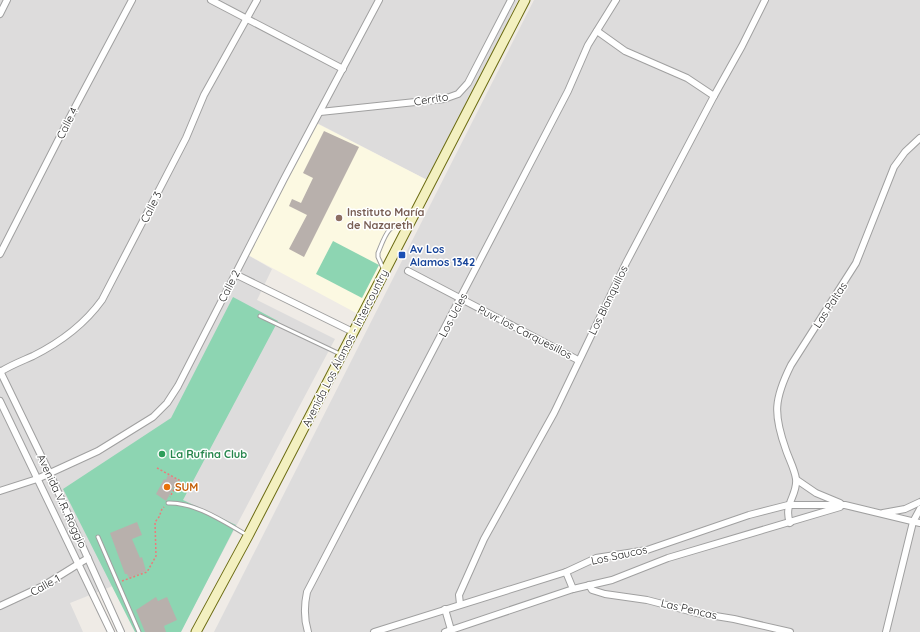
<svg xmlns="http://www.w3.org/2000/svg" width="920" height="632" font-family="Quicksand,sans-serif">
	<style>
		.residential { fill: #dddcdc }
		.education { fill: #fcf9e2 }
		.pitch { fill: #8dd5b2 }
		.building { fill: #b8b0ac }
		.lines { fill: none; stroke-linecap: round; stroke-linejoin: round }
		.lane-casing { stroke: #a0a0a0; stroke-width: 5 }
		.street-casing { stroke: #a0a0a0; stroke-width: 8 }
		.secondary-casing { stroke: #6b6b11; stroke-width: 11 }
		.path { stroke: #eb7b7b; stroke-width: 1.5; stroke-dasharray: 2 2; stroke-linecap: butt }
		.lane { stroke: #fff; stroke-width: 3 }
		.street { stroke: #fff; stroke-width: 6 }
		.secondary { stroke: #f3f0c0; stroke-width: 9 }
		.education-dot { fill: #8d6e63; stroke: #fff; stroke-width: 1.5 }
		.transit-dot { fill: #1a4fb4; stroke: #fff; stroke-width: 1.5 }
		.leisure-dot { fill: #2e9e5b; stroke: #fff; stroke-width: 1.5 }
		.food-dot { fill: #e8710a; stroke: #fff; stroke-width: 1.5 }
		.labels { text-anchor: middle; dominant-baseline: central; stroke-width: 3; stroke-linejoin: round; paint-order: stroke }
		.street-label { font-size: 11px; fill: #1f1f1f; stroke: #fff }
		.education-label { font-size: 11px; font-weight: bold; fill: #785e54; stroke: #fff; text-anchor: start }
		.transit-label { font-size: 11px; font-weight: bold; fill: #164399; stroke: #fff; text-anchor: start }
		.leisure-label { font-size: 11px; font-weight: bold; fill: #27864d; stroke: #fff; text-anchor: start }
		.food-label { font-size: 11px; font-weight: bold; fill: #c56008; stroke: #fff; text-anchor: start }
	</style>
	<rect width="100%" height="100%" fill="#efebe6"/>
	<!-- residential -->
	<g class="residential">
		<path d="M 0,0 L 518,0 L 431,182 L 317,123 L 248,255 L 272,269 L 257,300 L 335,339 L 185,623 L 158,568 L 70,603 L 83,632 L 0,632 Z"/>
		<path d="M 534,0 L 920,0 L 920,632 L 214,632 Z"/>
	</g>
	<!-- education -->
	<path class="education" d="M 316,123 L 431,182 L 358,314 L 248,255 Z"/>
	<!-- pitch -->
	<g class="pitch">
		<path d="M 333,241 L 379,265 L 362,298 L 316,274 Z"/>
		<path d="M 233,297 L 278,321 L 183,500 L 236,525 L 181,632 L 135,632 L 63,489 L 171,418 Z"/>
	</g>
	<!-- building -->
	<g class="building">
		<path d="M 324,131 L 359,147 L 304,257 L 289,249 L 307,215 L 289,206 L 292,199 L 301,203 L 313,178 L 303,173 Z"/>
		<path d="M 168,475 L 178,480 L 166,501 L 156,494 L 164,479 L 166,480 Z"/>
		<path d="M 137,522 L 142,535 L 132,539 L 140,558 L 142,557 L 146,571 L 129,578 L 127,574 L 125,574 L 110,533 Z"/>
		<path d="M 156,597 L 158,601 L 167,597 L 177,620 L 164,626 L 166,632 L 145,632 L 136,610 Z"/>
	</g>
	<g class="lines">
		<defs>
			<g id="lane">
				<path d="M 383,268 L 378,257 L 378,253 C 384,239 388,221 406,225"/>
				<path d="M 260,316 L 340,354"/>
				<path d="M 168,503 C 195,502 224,522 247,535"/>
				<path d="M 98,537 L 139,632"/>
			</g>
			<g id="street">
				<path d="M 211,0 L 343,69"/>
				<path d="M 0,14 L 7,0"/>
				<path d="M 597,31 L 625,51 L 687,78 L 714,96"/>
				<path d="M 320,112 L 444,99 L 458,94 L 468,83 L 511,0"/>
				<path d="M 0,254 L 73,111 L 132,0"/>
				<path d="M 408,271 L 578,360"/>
				<path d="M 235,274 L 353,332"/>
				<path d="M 0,371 L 50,474 L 121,632"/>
				<path d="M 0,372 C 11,365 22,361 33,356 C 61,342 84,325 102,300 L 186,138 L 204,95 L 257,0"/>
				<path d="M 0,401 L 111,632"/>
				<path d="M 797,480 L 816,493 L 840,503"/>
				<path d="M 0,491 L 37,479 L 98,451 L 153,417 L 167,403 L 178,386 L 284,179 L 379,0"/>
				<path d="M 883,513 L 905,509 L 920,502"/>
				<path d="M 790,523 C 783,504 798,495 796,479 C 795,470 789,459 786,450 C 773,414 774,399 791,365 L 856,263 L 894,167 L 905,152 L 920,138"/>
				<path d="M 566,572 L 573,589"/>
				<path d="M 589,585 L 592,590 L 605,594 L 647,600 L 697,613 L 734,619 L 790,632"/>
				<path d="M 460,604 L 459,595 L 484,539 L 554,413 L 626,263 L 714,96 L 742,46 L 765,0"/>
				<path d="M 0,606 L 43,586 L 88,558"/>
				<path d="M 445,609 L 451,630"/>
				<path d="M 308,632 C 304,619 304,606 307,592 L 568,91 L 588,45 L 616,0"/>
				<path d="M 374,632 L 566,572 L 596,558 L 647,550 L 749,515 L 788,505 L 845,505 L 920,523"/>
				<path d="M 445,632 L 573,589 L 612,580 L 668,558 L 840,507"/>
				<path d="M 886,632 L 913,522 L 920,509"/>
			</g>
			<path id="secondary" d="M 196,632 L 248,536 L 525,0"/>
		</defs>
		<!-- lane casing -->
		<use href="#lane" class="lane-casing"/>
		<!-- street casing -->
		<use href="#street" class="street-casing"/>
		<!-- secondary casing -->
		<use href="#secondary" class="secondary-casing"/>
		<!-- path -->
		<g class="path">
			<path d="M 157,468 L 179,480 L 170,497"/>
			<path d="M 122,581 L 147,572 L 156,556 L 155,522 L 159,517 L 162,509 L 164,507"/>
		</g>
		<!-- lane -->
		<use href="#lane" class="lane"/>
		<!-- street -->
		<use href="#street" class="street"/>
		<!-- secondary -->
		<use href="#secondary" class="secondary"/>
	</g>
	<!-- markers -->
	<circle class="education-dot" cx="339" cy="218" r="4"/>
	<rect class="transit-dot" x="398" y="251" width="8" height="8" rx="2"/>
	<circle class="leisure-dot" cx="162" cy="454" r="4"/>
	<circle class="food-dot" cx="167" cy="487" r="4"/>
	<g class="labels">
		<!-- street labels -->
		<g class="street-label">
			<text transform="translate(431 99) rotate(-9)">Cerrito</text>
			<text transform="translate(67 123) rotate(-63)">Calle 4</text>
			<text transform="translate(151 207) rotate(-63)">Calle 3</text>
			<text transform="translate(229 286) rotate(-63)">Calle 2</text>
			<text transform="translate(608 300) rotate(-64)">Los Blanquillos</text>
			<text transform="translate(830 305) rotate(-57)">Las Paltas</text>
			<text transform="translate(453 315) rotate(-62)">Los Ucles</text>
			<text transform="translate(525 332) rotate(27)">Puvr los Carquesillos</text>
			<text transform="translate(345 348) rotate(-63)">Avenida Los Álamos - Intercountry</text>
			<text transform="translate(62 501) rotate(65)">Avenida V.R. Roggio</text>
			<text transform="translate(619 555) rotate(-12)">Los Saucos</text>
			<text transform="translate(45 585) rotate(-29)">Calle 1</text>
			<text transform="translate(689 609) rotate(13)">Las Pencas</text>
		</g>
		<!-- education labels -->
		<g class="education-label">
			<text x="347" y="212">Instituto María<tspan x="347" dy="13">de Nazareth</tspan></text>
		</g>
		<!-- transit labels -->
		<g class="transit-label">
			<text x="410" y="249">Av Los<tspan x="410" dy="13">Alamos 1342</tspan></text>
		</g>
		<!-- leisure labels -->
		<g class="leisure-label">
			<text x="170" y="454">La Rufina Club</text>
		</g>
		<!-- food labels -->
		<g class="food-label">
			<text x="175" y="487">SUM</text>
		</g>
	</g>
</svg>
